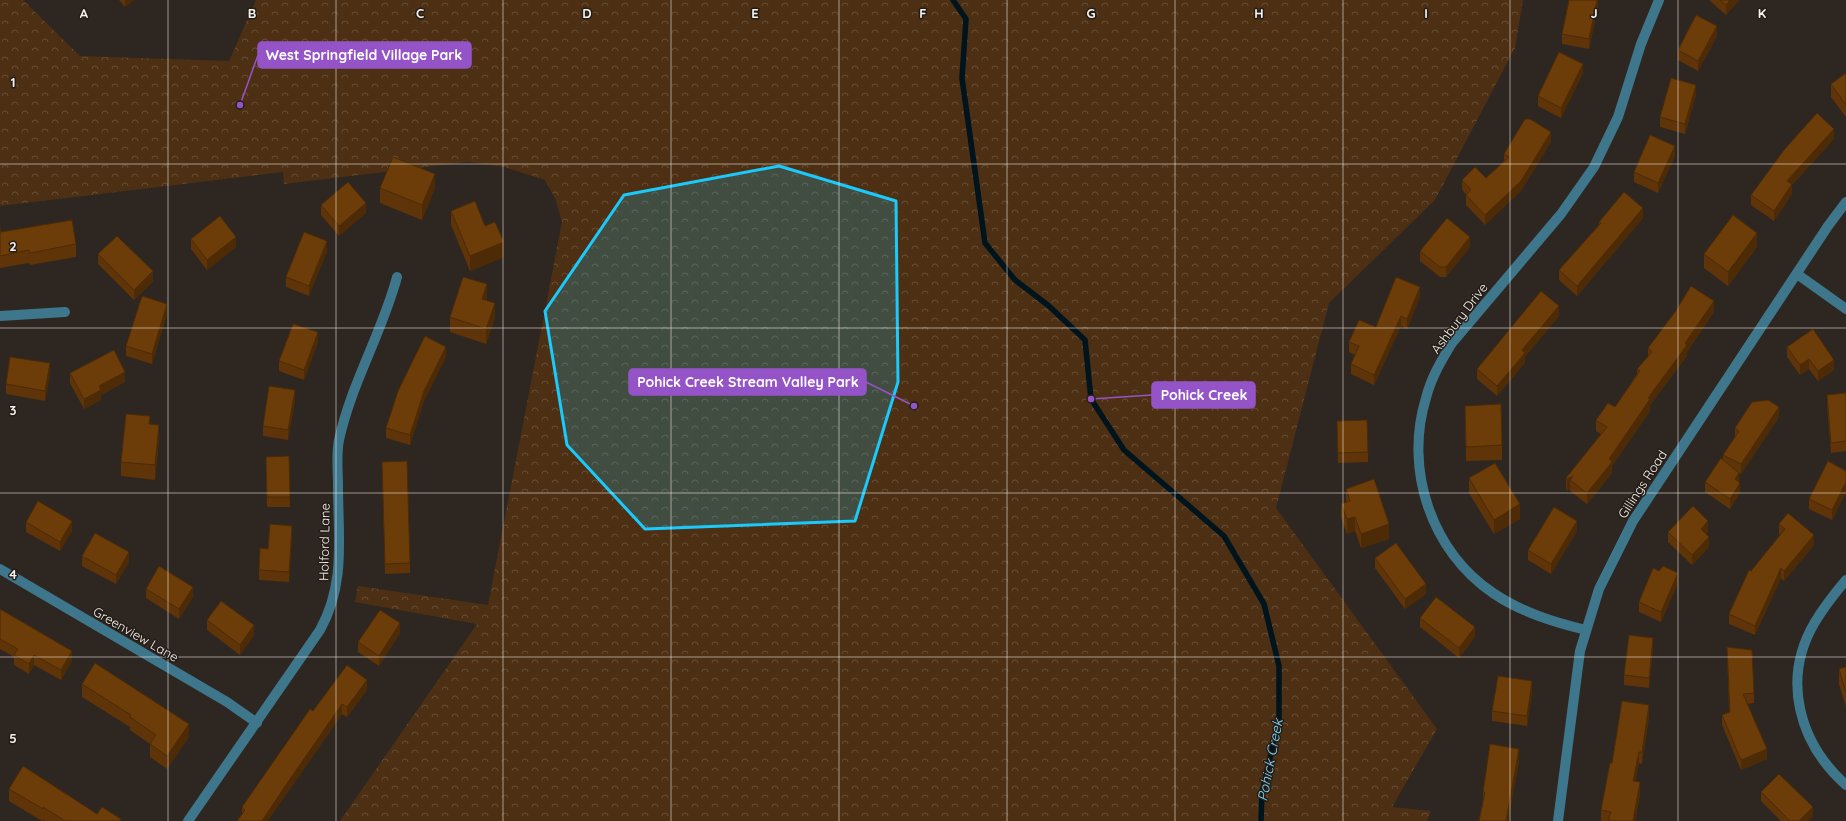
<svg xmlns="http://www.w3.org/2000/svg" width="1846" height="821" font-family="Quicksand,sans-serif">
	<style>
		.park { fill: url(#park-crowns) }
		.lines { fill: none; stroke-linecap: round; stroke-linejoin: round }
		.stream { stroke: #00141d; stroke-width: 5.5 }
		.minor { stroke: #3e768b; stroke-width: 10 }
		.wall { fill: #5e3408 }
		.shaded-wall { fill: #4c2b06 }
		.building { fill: #6d3d09; stroke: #4c2b06 }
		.marked { fill: #1acafc; fill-opacity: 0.2; stroke: #1acafc; stroke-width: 3; stroke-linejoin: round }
		.grid { fill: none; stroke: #f7f2ee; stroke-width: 1; stroke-opacity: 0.55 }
		.labels { text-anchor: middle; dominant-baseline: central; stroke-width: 3; stroke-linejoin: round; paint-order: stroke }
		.street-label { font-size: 13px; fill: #f7f2ee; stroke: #241d17 }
		.water-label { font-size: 14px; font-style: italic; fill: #81d8fa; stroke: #241d17 }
		.grid-label { font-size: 13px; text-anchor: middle; font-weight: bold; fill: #f7f2ee; stroke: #241d17; stroke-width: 3; stroke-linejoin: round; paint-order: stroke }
		.leader { fill: none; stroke: #9454c8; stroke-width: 1.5 }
		.callout-dot { fill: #9454c8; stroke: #241d17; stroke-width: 1.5 }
		.callout { fill: #9454c8; stroke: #9454c8; stroke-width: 1.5 }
		.callout-label { font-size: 14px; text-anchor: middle; font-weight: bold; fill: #fff }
	</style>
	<defs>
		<pattern id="park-crowns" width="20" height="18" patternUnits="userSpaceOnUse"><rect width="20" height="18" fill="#4d2f13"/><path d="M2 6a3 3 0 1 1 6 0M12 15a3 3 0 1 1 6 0" fill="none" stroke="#674e36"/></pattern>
	</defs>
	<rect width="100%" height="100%" fill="#2e2620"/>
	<!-- park -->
	<path class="park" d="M 0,0 L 23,0 L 80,56 L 229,61 L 256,0 L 1523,0 L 1515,48 L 1435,200 L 1329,303 L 1276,508 L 1437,729 L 1392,807 L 1431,811 L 1427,821 L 340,821 L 477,624 L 355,602 L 358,586 L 488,605 L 562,222 L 555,198 L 545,180 L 504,167 L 468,162 L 284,184 L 283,172 L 0,206 Z"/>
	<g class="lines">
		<!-- stream -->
		<path class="stream" d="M 953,0 L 966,19 L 962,78 L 985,243 L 1015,280 L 1049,306 L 1085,340 L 1091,399 L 1124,450 L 1224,536 L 1264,604 L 1279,666 L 1279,719 L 1262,793 L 1261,821"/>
		<!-- minor -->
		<g class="minor">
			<path d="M 1797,274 L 1846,309"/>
			<path d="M 0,316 L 65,312"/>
			<path d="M 0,569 L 227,702 L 257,723"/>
			<path d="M 1846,580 C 1835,593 1824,607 1815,622 C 1781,679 1799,743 1846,785"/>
			<path d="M 1586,630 C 1553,622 1521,612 1493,593 C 1431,551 1404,469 1426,398 C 1431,378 1441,361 1452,343 L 1561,214 L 1594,167 L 1618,117 L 1641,44 L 1659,0"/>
			<path d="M 188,821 L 320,630 C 346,583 338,538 338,485 C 338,471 336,455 339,440 C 351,384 382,333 397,277"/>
			<path d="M 1558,821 L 1580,651 L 1599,589 L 1633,521 L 1828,226 L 1846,202"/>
		</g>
	</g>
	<!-- wall -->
	<g class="wall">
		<path d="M 119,0 L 134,0 L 125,7 Z"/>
		<path d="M 1598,0 L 1598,6 L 1589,49 L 1562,44 L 1562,34 Z"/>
		<path d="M 1709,0 L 1739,0 L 1726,15 Z"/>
		<path d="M 1717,36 L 1698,71 L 1678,60 L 1678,50 Z"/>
		<path d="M 1583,73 L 1561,118 L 1538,106 L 1538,96 Z"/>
		<path d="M 1846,73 L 1846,117 L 1831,97 L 1831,84 Z"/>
		<path d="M 1696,95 L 1685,134 L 1660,127 L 1660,117 Z"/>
		<path d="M 1834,139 L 1792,185 L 1792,194 L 1774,221 L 1751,205 L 1751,195 Z"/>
		<path d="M 1551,142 L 1521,191 L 1485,225 L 1466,205 L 1466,195 L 1462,189 L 1462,180 L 1486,178 L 1504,161 L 1504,154 Z"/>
		<path d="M 1675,156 L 1658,193 L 1634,182 L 1634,172 Z"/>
		<path d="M 380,188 L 435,188 L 422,220 L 380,203 Z"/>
		<path d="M 321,205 L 366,213 L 339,236 L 321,215 Z"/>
		<path d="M 451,211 L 485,226 L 504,257 L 470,271 L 451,225 Z"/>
		<path d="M 1643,218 L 1577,296 L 1559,280 L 1559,270 L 1599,225 L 1599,222 Z"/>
		<path d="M 0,227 L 1,232 L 76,244 L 76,257 L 30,265 L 29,263 L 0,268 Z"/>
		<path d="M 191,239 L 236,247 L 207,270 L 191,249 Z"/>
		<path d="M 1470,247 L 1446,277 L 1440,277 L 1420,261 L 1420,251 Z"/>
		<path d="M 1757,247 L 1728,286 L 1704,268 L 1704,254 Z"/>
		<path d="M 327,251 L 309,296 L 286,287 L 286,277 Z"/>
		<path d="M 98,254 L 153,281 L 134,300 L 98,264 Z"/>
		<path d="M 1420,297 L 1407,329 L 1401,326 L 1374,385 L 1351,374 L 1351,364 L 1355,355 L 1349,352 L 1349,342 L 1376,327 Z"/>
		<path d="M 487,299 L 486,300 L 495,318 L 486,344 L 450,332 L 450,317 Z"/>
		<path d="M 1714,312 L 1687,352 L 1687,356 L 1650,405 L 1650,411 L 1612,466 L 1612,473 L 1587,504 L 1570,491 L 1570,489 L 1567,491 L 1566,489 L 1566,478 L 1601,434 L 1596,431 L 1596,420 L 1615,407 L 1637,374 L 1637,369 L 1648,357 L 1648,348 Z"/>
		<path d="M 167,314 L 152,364 L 126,356 L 126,346 Z"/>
		<path d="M 1559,316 L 1525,357 L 1525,363 L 1497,396 L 1477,379 L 1477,369 Z"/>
		<path d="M 318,342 L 304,380 L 279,371 L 279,361 Z"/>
		<path d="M 1787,347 L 1834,370 L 1818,381 L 1809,369 L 1800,375 L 1787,357 Z"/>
		<path d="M 446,357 L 424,401 L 410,445 L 386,438 L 386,428 Z"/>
		<path d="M 50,373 L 45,401 L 6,394 L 6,384 Z"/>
		<path d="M 70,373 L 125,382 L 101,395 L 101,400 L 84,409 L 70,383 Z"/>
		<path d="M 1846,393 L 1846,451 L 1831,453 L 1827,405 L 1827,395 Z"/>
		<path d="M 295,400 L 288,440 L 263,436 L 263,426 Z"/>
		<path d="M 1465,406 L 1502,445 L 1502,460 L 1466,461 Z"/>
		<path d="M 1779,417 L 1741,474 L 1739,473 L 1740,493 L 1730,509 L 1705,492 L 1705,482 L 1723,460 L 1723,455 L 1735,437 L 1735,428 Z"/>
		<path d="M 1337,421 L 1368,452 L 1368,462 L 1338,463 Z"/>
		<path d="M 150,424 L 159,439 L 155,480 L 121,476 L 121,462 Z"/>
		<path d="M 289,456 L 290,507 L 267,507 L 266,457 Z"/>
		<path d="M 1846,471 L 1846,492 L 1832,520 L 1809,509 L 1809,499 Z"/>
		<path d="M 382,472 L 410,563 L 410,573 L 385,574 Z"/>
		<path d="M 1469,478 L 1520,519 L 1494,534 L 1469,493 Z"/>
		<path d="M 1346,489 L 1389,539 L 1361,548 L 1355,531 L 1347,534 L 1341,518 L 1341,504 L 1346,502 Z"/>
		<path d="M 26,522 L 72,531 L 60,551 L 26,532 Z"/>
		<path d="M 1779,524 L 1814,545 L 1784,581 L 1781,578 L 1755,635 L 1729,624 L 1729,614 L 1751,571 L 1780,535 L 1779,534 Z"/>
		<path d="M 1577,531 L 1551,574 L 1528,560 L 1528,550 Z"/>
		<path d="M 1708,531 L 1706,534 L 1709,547 L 1692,565 L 1668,542 L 1668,532 Z"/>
		<path d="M 292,536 L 289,582 L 259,580 L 259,570 Z"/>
		<path d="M 82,556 L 129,562 L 116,584 L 82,566 Z"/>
		<path d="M 1375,558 L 1426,594 L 1405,609 L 1375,568 Z"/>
		<path d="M 1678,583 L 1661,622 L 1639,612 L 1639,602 Z"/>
		<path d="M 146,589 L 193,597 L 179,619 L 146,598 Z"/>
		<path d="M 0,609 L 72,661 L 61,680 L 34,665 L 29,674 L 14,665 L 14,657 L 0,649 Z"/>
		<path d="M 1420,618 L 1475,637 L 1459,658 L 1420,627 Z"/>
		<path d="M 207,620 L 254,635 L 240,655 L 207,630 Z"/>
		<path d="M 400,633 L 379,666 L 358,652 L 358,642 Z"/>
		<path d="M 1727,647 L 1754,693 L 1754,703 L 1748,704 L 1767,759 L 1741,770 L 1722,725 L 1722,715 L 1729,712 Z"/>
		<path d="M 1653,648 L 1649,688 L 1624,685 L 1624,675 Z"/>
		<path d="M 1846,667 L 1846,707 L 1839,684 L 1839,669 Z"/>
		<path d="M 82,684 L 189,737 L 167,769 L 150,757 L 150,744 L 130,730 L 130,727 L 82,697 Z"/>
		<path d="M 367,690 L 347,717 L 342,714 L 288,792 L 242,814 L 242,807 L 313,711 Z"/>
		<path d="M 1532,691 L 1527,726 L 1492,721 L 1492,711 Z"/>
		<path d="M 1649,717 L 1642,764 L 1639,763 L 1635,781 L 1640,794 L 1635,821 L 1601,821 L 1601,810 L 1612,763 Z"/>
		<path d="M 1519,761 L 1508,821 L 1479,821 L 1483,802 L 1483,792 Z"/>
		<path d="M 9,789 L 97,814 L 121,821 L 45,821 L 43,820 L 42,821 L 9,801 Z"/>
		<path d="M 1761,792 L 1813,817 L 1808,821 L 1781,821 L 1761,801 Z"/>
	</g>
	<!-- shaded-wall -->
	<g class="shaded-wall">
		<path d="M 125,0 L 134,0 L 125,7 Z"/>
		<path d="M 1597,0 L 1598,0 L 1598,6 L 1589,49 L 1589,39 Z"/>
		<path d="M 1730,0 L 1739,0 L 1726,15 L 1726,5 Z"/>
		<path d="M 1717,26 L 1717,36 L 1698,71 L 1698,61 Z"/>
		<path d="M 1583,64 L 1583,73 L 1561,118 L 1561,108 Z"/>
		<path d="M 1696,85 L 1696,95 L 1685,134 L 1685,124 Z"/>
		<path d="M 1834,129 L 1834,139 L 1792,185 L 1792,194 L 1774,221 L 1774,211 L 1787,181 Z"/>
		<path d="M 1551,132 L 1551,142 L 1521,191 L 1485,225 L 1485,215 Z"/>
		<path d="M 1675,146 L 1675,156 L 1658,193 L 1658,183 Z"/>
		<path d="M 435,174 L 435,188 L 422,220 L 422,205 Z"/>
		<path d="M 366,203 L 366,213 L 339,236 L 339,226 Z"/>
		<path d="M 1643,208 L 1643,218 L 1577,296 L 1577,286 Z"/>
		<path d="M 1757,233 L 1757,247 L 1728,286 L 1728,272 Z"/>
		<path d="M 236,237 L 236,247 L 207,270 L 207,260 Z"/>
		<path d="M 1470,237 L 1470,247 L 1446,277 L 1446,267 Z"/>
		<path d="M 327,241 L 327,251 L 309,296 L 309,286 Z"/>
		<path d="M 504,242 L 504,257 L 470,271 L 470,256 Z"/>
		<path d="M 153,271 L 153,281 L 134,300 L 134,290 Z"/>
		<path d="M 487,284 L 487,299 L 482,314 L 482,299 Z"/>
		<path d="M 1420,287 L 1420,297 L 1407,329 L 1407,319 Z"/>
		<path d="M 1714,301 L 1714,312 L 1687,352 L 1687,356 L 1650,405 L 1650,411 L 1612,466 L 1612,473 L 1587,504 L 1587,493 L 1648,398 Z"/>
		<path d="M 495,303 L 495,318 L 486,344 L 486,329 Z"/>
		<path d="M 167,304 L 167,314 L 152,364 L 152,354 Z"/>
		<path d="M 1559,306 L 1559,316 L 1525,357 L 1525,363 L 1497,396 L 1497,386 L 1522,350 Z"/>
		<path d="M 1401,316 L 1401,326 L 1374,385 L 1374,375 Z"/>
		<path d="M 318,332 L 318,342 L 304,380 L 304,370 Z"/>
		<path d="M 446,347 L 446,357 L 424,401 L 410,445 L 410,435 L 424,391 Z"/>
		<path d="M 1809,359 L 1809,369 L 1800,375 L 1800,365 Z"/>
		<path d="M 1834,360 L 1834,370 L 1818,381 L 1818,371 Z"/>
		<path d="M 50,363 L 50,373 L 45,401 L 45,391 Z"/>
		<path d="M 125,372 L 125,382 L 101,395 L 101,400 L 84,409 L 84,399 L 99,386 Z"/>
		<path d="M 295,390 L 295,400 L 288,440 L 288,430 Z"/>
		<path d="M 1779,407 L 1779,417 L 1741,474 L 1741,464 Z"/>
		<path d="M 159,425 L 159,439 L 155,480 L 155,465 Z"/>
		<path d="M 1739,473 L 1739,483 L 1735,479 Z"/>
		<path d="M 1573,476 L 1570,480 L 1570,489 L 1567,491 L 1567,479 Z"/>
		<path d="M 1846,482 L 1846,492 L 1832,520 L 1832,510 Z"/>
		<path d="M 1740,483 L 1740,493 L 1730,509 L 1730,499 Z"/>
		<path d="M 1520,504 L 1520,519 L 1494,534 L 1494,520 Z"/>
		<path d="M 1355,517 L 1355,531 L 1347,534 L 1347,519 Z"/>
		<path d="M 72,521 L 72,531 L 60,551 L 60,542 Z"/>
		<path d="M 1577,521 L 1577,531 L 1551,574 L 1551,564 Z"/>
		<path d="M 1708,521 L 1708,531 L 1701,539 L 1701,529 Z"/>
		<path d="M 1389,524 L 1389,539 L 1361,548 L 1361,534 Z"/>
		<path d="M 292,526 L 292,536 L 289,582 L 289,572 Z"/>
		<path d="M 1814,535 L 1814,545 L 1784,581 L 1784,571 Z"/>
		<path d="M 1709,537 L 1709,547 L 1692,565 L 1692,555 Z"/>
		<path d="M 129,552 L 129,562 L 116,584 L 116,575 Z"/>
		<path d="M 1781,568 L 1781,578 L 1755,635 L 1755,626 Z"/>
		<path d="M 1678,573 L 1678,583 L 1661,622 L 1661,612 Z"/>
		<path d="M 1426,584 L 1426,594 L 1405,609 L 1405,599 Z"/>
		<path d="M 193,587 L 193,597 L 179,619 L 179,609 Z"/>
		<path d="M 400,623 L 400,633 L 379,666 L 379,656 Z"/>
		<path d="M 254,625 L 254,635 L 240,655 L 240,645 Z"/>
		<path d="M 1475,627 L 1475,637 L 1459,658 L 1459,648 Z"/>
		<path d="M 1653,638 L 1653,648 L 1649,688 L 1649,678 Z"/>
		<path d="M 72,651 L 72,661 L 61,680 L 61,670 Z"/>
		<path d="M 34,655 L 34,665 L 29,674 L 29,664 Z"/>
		<path d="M 367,680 L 367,690 L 347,717 L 347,707 Z"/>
		<path d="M 1532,681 L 1532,691 L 1527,726 L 1527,716 Z"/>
		<path d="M 342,704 L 342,714 L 288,792 L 268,821 L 262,821 L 288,782 Z"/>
		<path d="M 1649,705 L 1649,717 L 1642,764 L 1642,752 Z"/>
		<path d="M 189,724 L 189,737 L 167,769 L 167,756 Z"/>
		<path d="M 1519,749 L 1519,761 L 1508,821 L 1506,821 Z"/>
		<path d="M 1767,749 L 1767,759 L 1741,770 L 1741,760 Z"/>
		<path d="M 1639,752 L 1639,763 L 1633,793 L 1633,781 Z"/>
		<path d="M 1640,782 L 1640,794 L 1635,821 L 1633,821 Z"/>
		<path d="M 1813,807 L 1813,817 L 1808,821 L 1799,821 Z"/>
	</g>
	<!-- building -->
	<g class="building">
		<path d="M 1569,0 L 1597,0 L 1589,39 L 1562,34 Z"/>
		<path d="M 1720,0 L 1730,0 L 1726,5 Z"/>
		<path d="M 1696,15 L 1717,26 L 1698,61 L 1678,50 Z"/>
		<path d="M 1559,52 L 1583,64 L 1561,108 L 1538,96 Z"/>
		<path d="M 1846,73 L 1846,105 L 1831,84 Z"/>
		<path d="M 1671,78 L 1696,85 L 1685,124 L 1660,117 Z"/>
		<path d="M 1817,113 L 1834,129 L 1787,181 L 1792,184 L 1774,211 L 1751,195 L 1784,150 Z"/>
		<path d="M 1525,119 L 1530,119 L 1551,132 L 1521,181 L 1485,215 L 1466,195 L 1471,190 L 1462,180 L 1475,167 L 1486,178 L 1509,157 L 1504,154 Z"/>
		<path d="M 1650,135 L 1675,146 L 1658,183 L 1634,172 Z"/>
		<path d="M 393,157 L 435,174 L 422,205 L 380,188 Z"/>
		<path d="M 348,182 L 366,203 L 339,226 L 321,205 Z"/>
		<path d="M 1624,192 L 1643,208 L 1577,286 L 1559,270 L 1601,223 L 1599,222 Z"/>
		<path d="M 475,201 L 485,226 L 495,222 L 504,242 L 470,256 L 451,211 Z"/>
		<path d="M 1733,215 L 1757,233 L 1728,272 L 1704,254 Z"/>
		<path d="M 220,216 L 236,237 L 207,260 L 191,239 Z"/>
		<path d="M 1447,218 L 1470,237 L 1446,267 L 1440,267 L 1420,251 Z"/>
		<path d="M 72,220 L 76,244 L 30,253 L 29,250 L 0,256 L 0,227 L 1,232 Z"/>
		<path d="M 304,232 L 327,241 L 309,286 L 286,277 Z"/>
		<path d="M 117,236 L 153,271 L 134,290 L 98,254 Z"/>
		<path d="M 463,277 L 487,284 L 482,299 L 495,303 L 486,329 L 450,317 Z"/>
		<path d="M 1396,277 L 1420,287 L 1407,319 L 1401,316 L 1374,375 L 1351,364 L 1359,346 L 1349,342 L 1359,320 L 1376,327 Z"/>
		<path d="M 1691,286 L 1714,301 L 1685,343 L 1687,345 L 1648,398 L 1650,399 L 1609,459 L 1612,462 L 1587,493 L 1570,480 L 1573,476 L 1567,479 L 1566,478 L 1607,427 L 1596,420 L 1608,403 L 1615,407 L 1640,371 L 1637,369 L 1652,352 L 1648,348 L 1675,312 Z"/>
		<path d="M 1541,291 L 1559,306 L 1522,350 L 1525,353 L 1497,386 L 1477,369 Z"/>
		<path d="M 142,296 L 167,304 L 152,354 L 126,346 Z"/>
		<path d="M 293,324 L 318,332 L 304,370 L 279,361 Z"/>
		<path d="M 1813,329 L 1834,360 L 1818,371 L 1809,359 L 1800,365 L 1787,347 Z"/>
		<path d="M 425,336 L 446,347 L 424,391 L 410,435 L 386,428 L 398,391 Z"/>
		<path d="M 114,350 L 125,372 L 99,386 L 101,390 L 84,399 L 70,373 Z"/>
		<path d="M 10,357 L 50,363 L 45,391 L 6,384 Z"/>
		<path d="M 269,386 L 295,390 L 288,430 L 263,426 Z"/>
		<path d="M 1846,393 L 1846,441 L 1831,443 L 1827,395 Z"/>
		<path d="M 1768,400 L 1779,407 L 1741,464 L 1723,455 L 1739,431 L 1735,428 L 1752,402 Z"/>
		<path d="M 1501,404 L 1502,445 L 1466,447 L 1465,406 Z"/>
		<path d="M 126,414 L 150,416 L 149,424 L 159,425 L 155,465 L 121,462 Z"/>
		<path d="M 1367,420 L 1368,452 L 1338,453 L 1337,421 Z"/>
		<path d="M 289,456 L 290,497 L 267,497 L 266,457 Z"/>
		<path d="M 1721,458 L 1739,473 L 1735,479 L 1740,483 L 1730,499 L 1705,482 Z"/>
		<path d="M 407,461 L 410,563 L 385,564 L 382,462 Z"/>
		<path d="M 1828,461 L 1846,471 L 1846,482 L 1832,510 L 1809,499 Z"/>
		<path d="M 1495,463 L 1520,504 L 1494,520 L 1469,478 Z"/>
		<path d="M 1374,479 L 1389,524 L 1361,534 L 1355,517 L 1347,519 L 1341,504 L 1350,501 L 1346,489 Z"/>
		<path d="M 38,501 L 72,521 L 60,542 L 26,522 Z"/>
		<path d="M 1693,506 L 1708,521 L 1701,529 L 1709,537 L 1692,555 L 1668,532 Z"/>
		<path d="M 1554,507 L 1577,521 L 1551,564 L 1528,550 Z"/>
		<path d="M 1788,513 L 1814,535 L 1784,571 L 1781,568 L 1755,626 L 1729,614 L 1749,570 L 1751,571 L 1785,529 L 1779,524 Z"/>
		<path d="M 270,524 L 292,526 L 289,572 L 259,570 L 260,548 L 268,549 Z"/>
		<path d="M 95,533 L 129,552 L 116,575 L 82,556 Z"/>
		<path d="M 1396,543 L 1426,584 L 1405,599 L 1375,558 Z"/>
		<path d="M 159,566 L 193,587 L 179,609 L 146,589 Z"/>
		<path d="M 1663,566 L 1678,573 L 1661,612 L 1639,602 L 1653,568 L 1659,571 Z"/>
		<path d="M 1436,597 L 1475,627 L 1459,648 L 1420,618 Z"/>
		<path d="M 221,601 L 254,625 L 240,645 L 207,620 Z"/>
		<path d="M 0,609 L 72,651 L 61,670 L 34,655 L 29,664 L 14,655 L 18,649 L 0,639 Z"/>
		<path d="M 380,610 L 400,623 L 379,656 L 358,642 Z"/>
		<path d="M 1629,635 L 1653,638 L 1649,678 L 1624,675 Z"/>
		<path d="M 1727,647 L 1752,650 L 1754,693 L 1743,694 L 1767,749 L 1741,760 L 1722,715 L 1730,712 Z"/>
		<path d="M 95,663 L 189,724 L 167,756 L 150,744 L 156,735 L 130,717 L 131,715 L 82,684 Z"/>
		<path d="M 347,665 L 367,680 L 347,707 L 342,704 L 288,782 L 262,821 L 237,821 L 245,810 L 242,807 L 310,709 L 313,711 Z"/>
		<path d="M 1846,667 L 1846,692 L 1839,669 Z"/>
		<path d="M 1498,676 L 1532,681 L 1527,716 L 1492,711 Z"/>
		<path d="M 1622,701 L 1649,705 L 1642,752 L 1639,752 L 1633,781 L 1640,782 L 1633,821 L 1608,821 L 1611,812 L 1601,810 L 1610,763 L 1612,763 Z"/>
		<path d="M 1490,744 L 1519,749 L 1506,821 L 1479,821 L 1485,792 L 1483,792 Z"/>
		<path d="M 23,766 L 97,814 L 102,807 L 121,819 L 119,821 L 65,821 L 43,807 L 43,809 L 9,789 Z"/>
		<path d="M 1779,774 L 1813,807 L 1799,821 L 1790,821 L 1761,792 Z"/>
	</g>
	<!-- marked area -->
	<path class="marked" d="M 779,166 L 896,201 L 898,382 L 855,521 L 645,529 L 567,445 L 545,311 L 624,195 Z"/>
	<!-- grid -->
	<path class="grid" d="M 168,0 L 168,821M 336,0 L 336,821M 503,0 L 503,821M 671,0 L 671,821M 839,0 L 839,821M 1007,0 L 1007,821M 1175,0 L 1175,821M 1343,0 L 1343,821M 1510,0 L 1510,821M 1678,0 L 1678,821M 0,164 L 1846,164M 0,328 L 1846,328M 0,493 L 1846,493M 0,657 L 1846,657"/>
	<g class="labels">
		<!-- street labels -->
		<g class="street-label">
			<text transform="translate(1459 318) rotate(-53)">Ashbury Drive</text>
			<text transform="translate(1642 484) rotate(-57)">Gillings Road</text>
			<text transform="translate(324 542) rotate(-89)">Holford Lane</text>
			<text transform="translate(136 634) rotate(30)">Greenview Lane</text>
		</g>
		<!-- water labels -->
		<g class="water-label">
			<text transform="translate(1270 760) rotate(-79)">Pohick Creek</text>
		</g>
	</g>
	<g class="grid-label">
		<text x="84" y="18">A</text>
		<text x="252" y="18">B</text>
		<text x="420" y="18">C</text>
		<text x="587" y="18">D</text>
		<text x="755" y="18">E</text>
		<text x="923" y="18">F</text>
		<text x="1091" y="18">G</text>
		<text x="1259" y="18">H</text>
		<text x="1426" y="18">I</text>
		<text x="1594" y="18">J</text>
		<text x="1762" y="18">K</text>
		<text x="13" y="87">1</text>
		<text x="13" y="251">2</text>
		<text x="13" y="415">3</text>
		<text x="13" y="579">4</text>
		<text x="13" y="743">5</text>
	</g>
	<!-- callouts -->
	<path class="leader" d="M240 105L258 55M914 406L866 382M1091 399L1152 395"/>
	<g class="callout-dot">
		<circle cx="240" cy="105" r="4"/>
		<circle cx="914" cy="406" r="4"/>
		<circle cx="1091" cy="399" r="4"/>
	</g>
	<g class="callout">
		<rect x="258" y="42" width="213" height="26" rx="4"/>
		<rect x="629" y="369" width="237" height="26" rx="4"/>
		<rect x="1152" y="382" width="103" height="26" rx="4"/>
	</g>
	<g class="callout-label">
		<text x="364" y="60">West Springfield Village Park</text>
		<text x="748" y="387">Pohick Creek Stream Valley Park</text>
		<text x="1204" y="400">Pohick Creek</text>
	</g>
</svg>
